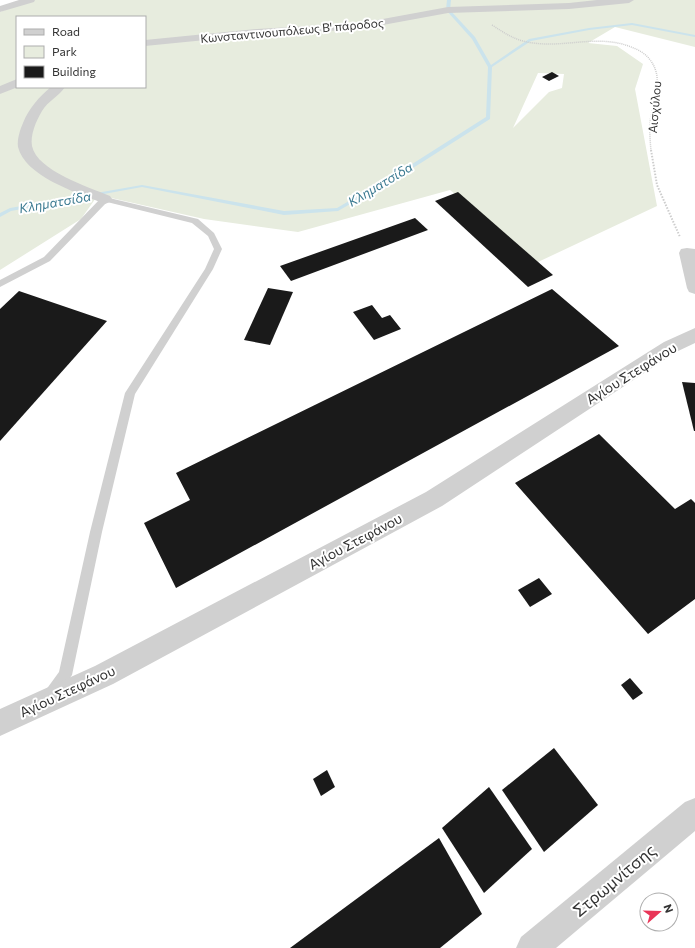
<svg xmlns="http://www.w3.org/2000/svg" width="695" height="948" font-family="Commissioner,sans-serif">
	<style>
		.green { fill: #e7ecde; fill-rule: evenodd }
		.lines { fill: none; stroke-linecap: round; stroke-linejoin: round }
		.stream { fill: #cbe3ec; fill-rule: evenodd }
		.building { fill: #1a1a1a }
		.path-far1 { stroke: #cdcdcd; stroke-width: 1.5; stroke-dasharray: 1 1; stroke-linecap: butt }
		.path { stroke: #cdcdcd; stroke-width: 2; stroke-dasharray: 1.5 1.5; stroke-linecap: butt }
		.lane { fill: #d0d0d0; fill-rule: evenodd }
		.street { fill: #d0d0d0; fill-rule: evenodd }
		.labels { text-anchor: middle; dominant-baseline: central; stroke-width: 4; stroke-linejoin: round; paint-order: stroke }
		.far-street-label { font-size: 12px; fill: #333; stroke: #fff }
		.far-water-label { font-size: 13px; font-style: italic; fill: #3b7a91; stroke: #fff }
		.street-label { font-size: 14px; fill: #333; stroke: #fff }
		.near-street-label { font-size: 17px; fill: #333; stroke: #fff }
	</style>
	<rect width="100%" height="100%" fill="#fff"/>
	<!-- green -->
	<path class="green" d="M 30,0 L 695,0 L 695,47 L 615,27 L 588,43 L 617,46 L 643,64 L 635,89 L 657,206 L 538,262 L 450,190 L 298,232 L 204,219 L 98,195 L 81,219 L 0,270 L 0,12 ZM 17,17 L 145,17 L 145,87 L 17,87 ZM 538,73 L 564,74 L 562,88 L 549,92 L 513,128 Z"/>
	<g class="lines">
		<!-- stream -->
		<path class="stream" d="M 447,0 L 451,0 L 450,10 L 475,37 L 491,65 L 529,39 L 589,28 L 632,23 L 695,35 L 695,37 L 632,25 L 589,30 L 531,41 L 492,67 L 490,119 L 413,168 L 338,211 L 284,215 L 142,187 L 11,211 L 0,217 L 0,213 L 10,208 L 142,185 L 284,211 L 337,208 L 409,166 L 486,117 L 488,67 L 472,39 L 446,10 Z"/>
	</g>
	<!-- building -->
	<g class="building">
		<path d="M 552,72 L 559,76 L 549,81 L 542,77 Z"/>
		<path d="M 458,192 L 553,275 L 528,287 L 435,201 Z"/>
		<path d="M 415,218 L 428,230 L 291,281 L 280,266 Z"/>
		<path d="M 268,288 L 293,292 L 270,345 L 244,340 Z"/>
		<path d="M 552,289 L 619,346 L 176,588 L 144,523 L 190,500 L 176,473 Z"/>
		<path d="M 19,291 L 107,321 L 0,441 L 0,309 Z"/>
		<path d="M 372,305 L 382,318 L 390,315 L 401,329 L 374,340 L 353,312 Z"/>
		<path d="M 682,382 L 695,383 L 695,431 L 694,431 Z"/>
		<path d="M 599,434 L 675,509 L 691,499 L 695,503 L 695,599 L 648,634 L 515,483 Z"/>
		<path d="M 539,578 L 552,594 L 530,607 L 518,590 Z"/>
		<path d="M 630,678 L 643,693 L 633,700 L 621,685 Z"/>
		<path d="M 554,748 L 598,805 L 544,852 L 502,790 Z"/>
		<path d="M 327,770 L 335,787 L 321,796 L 313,779 Z"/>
		<path d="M 489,787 L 532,849 L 484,893 L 442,828 Z"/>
		<path d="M 439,838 L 482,914 L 440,948 L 290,948 Z"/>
	</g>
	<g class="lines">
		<!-- path-far1 -->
		<path class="path-far1" d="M 492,25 C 506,34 516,41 533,43 C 570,48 602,32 638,50 C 648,55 655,64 657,76 C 658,89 654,102 651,115 C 649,127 650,139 651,151"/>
		<!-- path -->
		<path class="path" d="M 651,150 L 657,185 L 680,237"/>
		<!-- lane -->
		<path class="lane" d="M 102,197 L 105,197 L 198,219 L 214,233 L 222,249 L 213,269 L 135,394 L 102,532 L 72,675 L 55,699 L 50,701 L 45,699 L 43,694 L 59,672 L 90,532 L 125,393 L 205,269 L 214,249 L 208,236 L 192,223 L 107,202 L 50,261 L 0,287 L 0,280 L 44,257 Z"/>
		<!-- street -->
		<g class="street">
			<path d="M 19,0 L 35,0 L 34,2 L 0,12 L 0,6 Z"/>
			<path d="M 597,0 L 634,0 L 629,3 L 569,9 L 448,13 L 361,29 L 257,35 L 145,46 L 145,40 L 257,29 L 361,23 L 448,7 L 569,3 Z"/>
			<path d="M 17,79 L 18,87 L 0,94 L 0,86 Z"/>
			<path d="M 51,87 L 65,87 C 59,96 48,101 42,111 C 36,121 30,135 32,146 C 37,171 89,187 110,196 L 112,199 L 110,202 L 105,204 L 100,202 C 75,192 25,176 18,147 C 17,139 20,130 23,123 C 29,108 39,97 51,87 Z"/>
			<path d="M 687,248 L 695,249 L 695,294 L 689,292 L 687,288 L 679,253 L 681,249 Z"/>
			<path d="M 695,328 L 695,343 L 676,352 L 442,506 L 113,684 L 0,736 L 0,709 L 95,666 L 426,492 L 664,342 Z"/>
			<path d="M 695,798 L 695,831 L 556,948 L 516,948 L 521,937 L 685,802 Z"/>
		</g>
	</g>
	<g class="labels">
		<!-- far-street labels -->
		<g class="far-street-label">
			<text transform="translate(292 30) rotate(-5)">Κωνσταντινουπόλεως Β' πάροδος</text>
			<text transform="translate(654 107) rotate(-85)">Αισχύλου</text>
		</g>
		<!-- far-water labels -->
		<g class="far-water-label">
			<text transform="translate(380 184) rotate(-31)">Κληματσίδα</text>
			<text transform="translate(55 202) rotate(-10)">Κληματσίδα</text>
		</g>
		<!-- street labels -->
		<g class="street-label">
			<text transform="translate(631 373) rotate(-32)">Αγίου Στεφάνου</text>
			<text transform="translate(355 541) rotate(-28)">Αγίου Στεφάνου</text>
			<text transform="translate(67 691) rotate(-25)">Αγίου Στεφάνου</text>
		</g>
		<!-- near-street labels -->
		<g class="near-street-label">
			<text transform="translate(614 880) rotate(-40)">Στρωμνίτσης</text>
		</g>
	</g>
	<!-- legend -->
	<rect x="16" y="16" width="130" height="72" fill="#ffffff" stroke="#adadad"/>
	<rect x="24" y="29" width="20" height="6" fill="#d0d0d0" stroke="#adadad"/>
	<text x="52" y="36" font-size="12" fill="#333333">Road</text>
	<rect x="24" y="46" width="20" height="12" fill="#e7ecde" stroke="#adadad"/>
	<text x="52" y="56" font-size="12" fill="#333333">Park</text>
	<rect x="24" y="66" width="20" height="12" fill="#1a1a1a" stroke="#adadad"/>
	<text x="52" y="76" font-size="12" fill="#333333">Building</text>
	<!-- north arrow -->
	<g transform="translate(659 912) rotate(70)"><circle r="19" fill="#ffffff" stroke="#adadad"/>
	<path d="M0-3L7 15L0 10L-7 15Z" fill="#e93557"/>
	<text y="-6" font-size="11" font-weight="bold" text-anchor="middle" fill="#333333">N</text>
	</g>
</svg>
